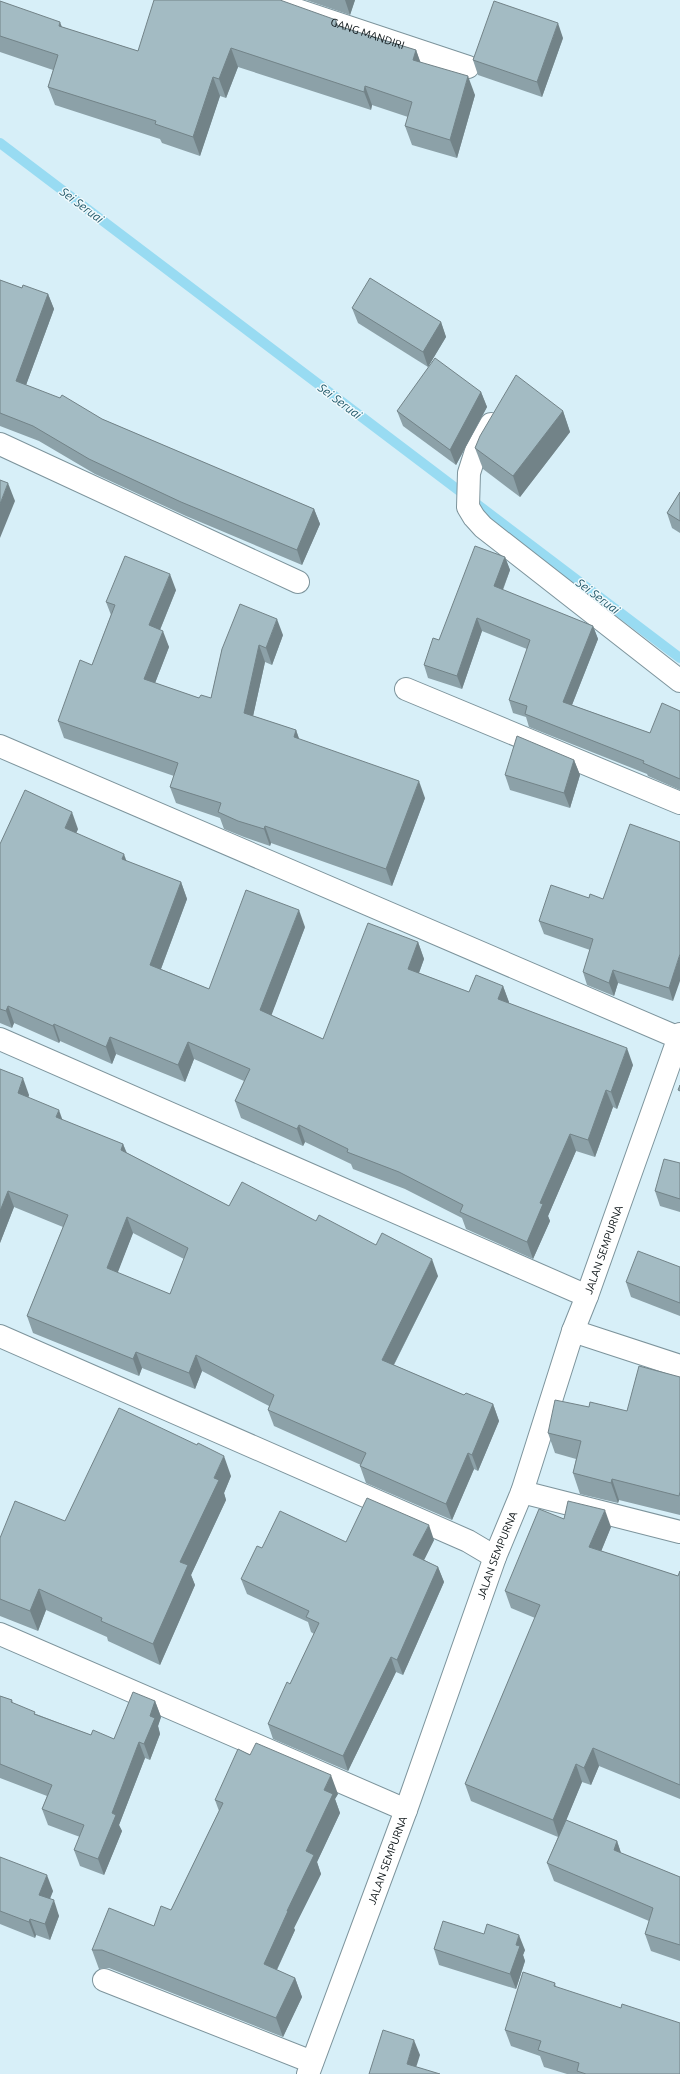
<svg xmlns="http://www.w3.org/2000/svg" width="680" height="2074" font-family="Ubuntu,sans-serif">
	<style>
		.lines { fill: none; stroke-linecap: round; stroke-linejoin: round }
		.stream { stroke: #98dbf2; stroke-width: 10 }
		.minor-casing { stroke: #7d949c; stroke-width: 24 }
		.minor { stroke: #fff; stroke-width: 22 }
		.wall { fill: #8ca1a8; fill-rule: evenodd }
		.shaded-wall { fill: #728388 }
		.building { fill: #a3bbc3; stroke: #728388; fill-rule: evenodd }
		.labels { text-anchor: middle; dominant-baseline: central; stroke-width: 3; stroke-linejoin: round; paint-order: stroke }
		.street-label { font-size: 11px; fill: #0c1417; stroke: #f0fafd }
		.water-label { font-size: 12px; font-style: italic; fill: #245a6b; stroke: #f0fafd }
	</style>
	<rect width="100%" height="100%" fill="#d7eff8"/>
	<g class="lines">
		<!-- stream -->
		<path class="stream" d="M 0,143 L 680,658"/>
		<defs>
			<g id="minor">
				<path id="s1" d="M 267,0 L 468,67"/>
				<path d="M 491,424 L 476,451 L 469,473 L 468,507 L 474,517 L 483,527 L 680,681"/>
				<path d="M 0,444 L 298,582"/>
				<path d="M 406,689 L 680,803"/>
				<path d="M 0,746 L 679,1038"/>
				<path d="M 0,1039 L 587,1296"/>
				<path d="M 573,1331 L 680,1366"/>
				<path d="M 0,1336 L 468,1541 L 495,1557"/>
				<path d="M 522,1492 L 680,1532"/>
				<path d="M 0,1634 L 406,1810"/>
				<path d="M 104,1980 L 312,2062"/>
				<path id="s2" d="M 308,2074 L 406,1810 L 495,1557 L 522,1492 L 573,1331 L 587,1296 L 680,1034"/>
			</g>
		</defs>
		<!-- minor casing -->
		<use href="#minor" class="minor-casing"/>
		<!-- minor -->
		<use href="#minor" class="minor"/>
	</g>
	<!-- wall -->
	<g class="wall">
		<path d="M 306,0 L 355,0 L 350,15 Z"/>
		<path d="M 0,1 L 62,27 L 138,51 L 339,26 L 416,50 L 420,62 L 475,95 L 457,158 L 412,145 L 405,126 L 408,117 L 372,105 L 371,110 L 238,67 L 226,98 L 220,96 L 200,156 L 162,143 L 160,139 L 55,105 L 48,87 L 53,70 L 0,52 Z"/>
		<path d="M 563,38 L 542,97 L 478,75 L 473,60 Z"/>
		<path d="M 0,280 L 22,288 L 48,294 L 54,309 L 26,385 L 102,419 L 314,509 L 320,524 L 302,565 L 186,516 L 95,474 L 39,441 L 0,426 Z"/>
		<path d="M 352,308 L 441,322 L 446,337 L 428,367 L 358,323 Z"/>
		<path d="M 481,392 L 487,407 L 456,465 L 403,426 L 397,411 Z"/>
		<path d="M 563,411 L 570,432 L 520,497 L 483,469 L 475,448 Z"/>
		<path d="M 680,492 L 680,533 L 672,528 L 667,513 Z"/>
		<path d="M 505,557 L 510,570 L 503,590 L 593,626 L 598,639 L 572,705 L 650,733 L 680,711 L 680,790 L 648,776 L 647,774 L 529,727 L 526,717 L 513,713 L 509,700 L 527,649 L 482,631 L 462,689 L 428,678 L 424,665 L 439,640 Z"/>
		<path d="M 176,590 L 160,630 L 169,647 L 155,683 L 199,698 L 211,698 L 222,649 L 283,635 L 272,665 L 265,662 L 253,716 L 296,730 L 299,739 L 425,798 L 392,886 L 271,843 L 270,846 L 244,837 L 224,829 L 220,818 L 176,803 L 170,787 L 174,776 L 64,738 L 58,721 L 92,665 L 111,615 L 106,602 Z"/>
		<path d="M 574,760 L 580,775 L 570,808 L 510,790 L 505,775 Z"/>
		<path d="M 78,829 L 76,833 L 126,861 L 181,882 L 187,899 L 161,969 L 209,989 L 305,927 L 271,1015 L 323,1039 L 418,942 L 424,959 L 419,973 L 469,992 L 503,986 L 509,1003 L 633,1065 L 617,1109 L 613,1107 L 595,1157 L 576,1151 L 548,1216 L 550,1221 L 533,1259 L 466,1229 L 462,1218 L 405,1189 L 353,1169 L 351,1164 L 305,1142 L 303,1146 L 241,1118 L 235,1101 L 244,1081 L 194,1059 L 185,1082 L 116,1054 L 112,1064 L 60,1041 L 59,1043 L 14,1023 L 12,1028 L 0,1023 L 0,844 Z"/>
		<path d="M 680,842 L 673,1001 L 618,983 L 614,996 L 587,985 L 583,972 L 590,950 L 544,934 L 539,921 L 589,898 L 603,899 Z"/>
		<path d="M 0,1069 L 29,1095 L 28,1098 L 62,1120 L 123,1144 L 127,1153 L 229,1206 L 316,1221 L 438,1276 L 394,1365 L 464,1395 L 493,1404 L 499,1421 L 478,1471 L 474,1469 L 452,1520 L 366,1483 L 360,1466 L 361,1465 L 274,1426 L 268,1410 L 269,1406 L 202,1371 L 195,1389 L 142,1368 L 139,1376 L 33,1333 L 27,1316 L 63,1227 L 14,1207 L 0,1243 ZM 133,1233 L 184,1259 L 170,1294 L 117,1273 Z"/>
		<path d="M 680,1163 L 680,1212 L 660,1206 L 655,1191 Z"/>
		<path d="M 680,1267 L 680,1316 L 631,1297 L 626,1282 Z"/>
		<path d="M 680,1377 L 680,1515 L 619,1500 L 618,1503 L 580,1494 L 573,1473 L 576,1459 L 555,1453 L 548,1433 L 589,1407 L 627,1411 Z"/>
		<path d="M 231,1476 L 224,1493 L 226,1500 L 191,1575 L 195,1585 L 160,1665 L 108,1641 L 107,1637 L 46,1610 L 38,1631 L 0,1616 L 0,1538 L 65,1521 Z"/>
		<path d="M 564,1519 L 611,1527 L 601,1551 L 678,1576 L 680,1571 L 680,1799 L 599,1766 L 591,1785 L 582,1782 L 566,1820 L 617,1841 L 621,1853 L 680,1877 L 680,1961 L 651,1951 L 645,1934 L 649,1921 L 554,1881 L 547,1863 L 558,1837 L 471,1801 L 465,1784 L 535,1618 L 511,1608 L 505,1591 Z"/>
		<path d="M 434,1540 L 424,1560 L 438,1567 L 444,1582 L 403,1675 L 396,1672 L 348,1771 L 273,1739 L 268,1724 L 290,1684 L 314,1634 L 311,1632 L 308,1622 L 247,1594 L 241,1579 L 346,1542 Z"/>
		<path d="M 0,1696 L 12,1700 L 13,1703 L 36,1714 L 91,1735 L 114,1739 L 155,1701 L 161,1717 L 158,1726 L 160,1734 L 150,1760 L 145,1758 L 119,1825 L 122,1831 L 104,1875 L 80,1866 L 74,1850 L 80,1837 L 48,1825 L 42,1809 L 47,1796 L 0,1778 Z"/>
		<path d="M 338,1794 L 335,1799 L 340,1813 L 317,1862 L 321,1874 L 294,1928 L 295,1930 L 277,1970 L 295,1978 L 302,1997 L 283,2037 L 109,1968 L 99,1969 L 92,1950 L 154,1926 L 171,1910 L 219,1811 L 215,1800 Z"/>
		<path d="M 0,1857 L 53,1891 L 50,1899 L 59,1916 L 50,1940 L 36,1935 L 35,1938 L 0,1924 Z"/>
		<path d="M 434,1949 L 525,1950 L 523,1955 L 525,1961 L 516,1989 L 439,1965 Z"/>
		<path d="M 555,1983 L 556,1987 L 680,2074 L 567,2074 L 544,2067 L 540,2056 L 511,2046 L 505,2030 Z"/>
	</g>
	<!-- shaded-wall -->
	<g class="shaded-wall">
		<path d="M 345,0 L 355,0 L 350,15 Z"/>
		<path d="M 336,20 L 343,39 L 335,25 Z"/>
		<path d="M 60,22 L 67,40 L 59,26 Z"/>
		<path d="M 558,23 L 563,38 L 542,97 L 537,82 Z"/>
		<path d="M 231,48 L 238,67 L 226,98 L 219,79 Z"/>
		<path d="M 416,50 L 423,69 L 413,60 Z"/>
		<path d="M 468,76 L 475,95 L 457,158 L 450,140 Z"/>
		<path d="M 213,77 L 220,96 L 200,156 L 193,137 Z"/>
		<path d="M 365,86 L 372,105 L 371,110 L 364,92 Z"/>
		<path d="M 48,294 L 54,309 L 22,396 L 16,381 Z"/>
		<path d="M 441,322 L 446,337 L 428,367 L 423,352 Z"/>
		<path d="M 481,392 L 487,407 L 456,465 L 450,450 Z"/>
		<path d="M 563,411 L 570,432 L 520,497 L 513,476 Z"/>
		<path d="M 8,483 L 15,501 L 0,538 L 0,504 Z"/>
		<path d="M 314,509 L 320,524 L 302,565 L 297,550 Z"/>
		<path d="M 505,557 L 510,570 L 499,599 L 494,586 Z"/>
		<path d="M 170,574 L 176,590 L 155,642 L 149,625 Z"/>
		<path d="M 477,618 L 482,631 L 462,689 L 457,676 Z"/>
		<path d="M 277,619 L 283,635 L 272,665 L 266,648 Z"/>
		<path d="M 593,626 L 598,639 L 568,715 L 563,702 Z"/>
		<path d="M 163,631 L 169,647 L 150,696 L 144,679 Z"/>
		<path d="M 259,645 L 265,662 L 250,730 L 244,713 Z"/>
		<path d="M 296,730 L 302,747 L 294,737 Z"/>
		<path d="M 574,760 L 580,775 L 570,808 L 564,793 Z"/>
		<path d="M 419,781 L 425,798 L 392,886 L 386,869 Z"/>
		<path d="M 72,812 L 78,829 L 71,845 L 65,828 Z"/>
		<path d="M 265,826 L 271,843 L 270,846 L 264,829 Z"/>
		<path d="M 124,854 L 130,871 L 122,859 Z"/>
		<path d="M 181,882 L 187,899 L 156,982 L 150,965 Z"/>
		<path d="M 299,910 L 305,927 L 267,1027 L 260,1010 Z"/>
		<path d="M 418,942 L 424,959 L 414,986 L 408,969 Z"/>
		<path d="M 680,954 L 680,981 L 673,1001 L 669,988 Z"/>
		<path d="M 613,970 L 618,983 L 614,996 L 609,983 Z"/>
		<path d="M 503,986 L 509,1002 L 504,1016 L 498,999 Z"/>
		<path d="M 8,1006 L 14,1023 L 12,1028 L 6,1011 Z"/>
		<path d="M 54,1024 L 60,1041 L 59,1043 L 53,1026 Z"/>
		<path d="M 110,1037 L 116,1054 L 112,1064 L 106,1047 Z"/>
		<path d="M 188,1042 L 194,1059 L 185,1082 L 178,1065 Z"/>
		<path d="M 627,1048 L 633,1065 L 617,1109 L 611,1092 Z"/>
		<path d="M 23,1078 L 29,1095 L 24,1110 L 18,1093 Z"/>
		<path d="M 606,1090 L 613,1107 L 595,1157 L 588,1140 Z"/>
		<path d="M 59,1110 L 65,1127 L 56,1117 Z"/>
		<path d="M 299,1125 L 305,1142 L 303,1146 L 297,1129 Z"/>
		<path d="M 570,1134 L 576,1151 L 548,1216 L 550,1221 L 533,1259 L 527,1242 L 540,1203 Z"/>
		<path d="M 123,1144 L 129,1160 L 121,1150 Z"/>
		<path d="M 8,1191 L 14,1207 L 0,1243 L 0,1211 Z"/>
		<path d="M 127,1217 L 133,1233 L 113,1285 L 107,1268 Z"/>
		<path d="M 432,1259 L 438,1276 L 388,1376 L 382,1360 Z"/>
		<path d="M 136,1352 L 142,1368 L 139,1376 L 133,1359 Z"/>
		<path d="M 196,1355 L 202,1371 L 195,1389 L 189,1373 Z"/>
		<path d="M 493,1404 L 499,1421 L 478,1471 L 472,1455 Z"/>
		<path d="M 468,1453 L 474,1469 L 452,1520 L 446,1504 Z"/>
		<path d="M 224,1456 L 231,1476 L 224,1493 L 226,1500 L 191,1575 L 195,1585 L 160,1665 L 153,1644 L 180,1562 L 214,1478 Z"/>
		<path d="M 612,1479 L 619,1500 L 618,1503 L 611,1483 Z"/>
		<path d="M 605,1510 L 611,1527 L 596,1564 L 589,1547 Z"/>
		<path d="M 429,1525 L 434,1540 L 419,1570 L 413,1555 Z"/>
		<path d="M 438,1567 L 444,1582 L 403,1675 L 397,1660 Z"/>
		<path d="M 39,1589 L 46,1610 L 38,1631 L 30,1611 Z"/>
		<path d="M 391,1657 L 396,1672 L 348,1771 L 343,1756 Z"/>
		<path d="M 155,1701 L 161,1717 L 158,1726 L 160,1734 L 150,1760 L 144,1744 L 150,1716 Z"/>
		<path d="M 139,1742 L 145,1758 L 119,1825 L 122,1831 L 104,1875 L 98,1859 L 112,1813 Z"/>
		<path d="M 593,1748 L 599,1766 L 591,1785 L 584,1768 Z"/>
		<path d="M 576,1764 L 582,1782 L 559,1838 L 553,1820 Z"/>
		<path d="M 331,1775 L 338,1794 L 335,1799 L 340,1813 L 317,1862 L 321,1874 L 294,1928 L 295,1930 L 271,1982 L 264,1964 L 287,1911 L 306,1851 L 324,1790 Z"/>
		<path d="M 617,1841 L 623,1859 L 614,1850 Z"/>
		<path d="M 47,1875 L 53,1891 L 45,1910 L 39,1895 Z"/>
		<path d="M 54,1900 L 59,1916 L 50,1940 L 45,1924 Z"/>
		<path d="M 30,1919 L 36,1935 L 35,1938 L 29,1922 Z"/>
		<path d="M 519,1935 L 525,1950 L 523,1955 L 525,1961 L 516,1989 L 510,1974 L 516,1945 Z"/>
		<path d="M 295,1978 L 302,1997 L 283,2037 L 276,2018 Z"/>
		<path d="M 414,2040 L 420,2055 L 414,2074 L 407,2064 Z"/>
	</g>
	<!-- building -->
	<g class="building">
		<path d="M 154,0 L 280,0 L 336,20 L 335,25 L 416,50 L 413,60 L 468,76 L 450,140 L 405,126 L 412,102 L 365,86 L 364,92 L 231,48 L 219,79 L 213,77 L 193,137 L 155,124 L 156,121 L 48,87 L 58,55 L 0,36 L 0,1 L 60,22 L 59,26 L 138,51 Z"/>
		<path d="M 494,1 L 558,23 L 537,82 L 473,60 Z"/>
		<path d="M 370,278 L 441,322 L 423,352 L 352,308 Z"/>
		<path d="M 0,280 L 22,288 L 23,285 L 48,294 L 16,381 L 60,398 L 62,395 L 102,419 L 314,509 L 297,550 L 181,502 L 89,459 L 33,426 L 0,413 Z"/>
		<path d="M 435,358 L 481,392 L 450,450 L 397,411 Z"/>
		<path d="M 516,375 L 563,411 L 513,476 L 475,448 L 480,436 Z"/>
		<path d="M 0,480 L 8,483 L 0,504 Z"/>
		<path d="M 680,492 L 680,521 L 667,513 Z"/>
		<path d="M 475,546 L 505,557 L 494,586 L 593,626 L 563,702 L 650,733 L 662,703 L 680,711 L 680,779 L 643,763 L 644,761 L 525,714 L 527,706 L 509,700 L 530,640 L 477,618 L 457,676 L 424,665 L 433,638 L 439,640 Z"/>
		<path d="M 125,556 L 170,574 L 149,625 L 163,631 L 144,679 L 199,698 L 201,695 L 211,698 L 222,649 L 240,604 L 277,619 L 266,648 L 259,645 L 244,713 L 296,730 L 294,737 L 419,781 L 386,869 L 265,826 L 264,829 L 238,821 L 218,812 L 221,803 L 170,787 L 178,763 L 58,721 L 80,660 L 92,665 L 115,605 L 106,602 Z"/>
		<path d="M 517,736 L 574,760 L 564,793 L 505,775 Z"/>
		<path d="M 25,790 L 72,812 L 65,828 L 124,854 L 122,859 L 181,882 L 150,965 L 209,989 L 246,890 L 299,910 L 260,1010 L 323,1039 L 368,923 L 418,942 L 408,969 L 469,992 L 476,975 L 503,986 L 498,999 L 627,1048 L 611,1092 L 606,1090 L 588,1140 L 570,1134 L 540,1203 L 543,1204 L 527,1242 L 460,1212 L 463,1205 L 399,1172 L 347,1152 L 348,1149 L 299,1125 L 297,1129 L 235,1101 L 250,1069 L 188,1042 L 178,1065 L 110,1037 L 106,1047 L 54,1024 L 53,1026 L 8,1006 L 6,1011 L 0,1009 L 0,844 Z"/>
		<path d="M 630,824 L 680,842 L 680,954 L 669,988 L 613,970 L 609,983 L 583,972 L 593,939 L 539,921 L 551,885 L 589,898 L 590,894 L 603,899 Z"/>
		<path d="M 0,1069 L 23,1078 L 18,1093 L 59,1110 L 56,1117 L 123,1144 L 121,1150 L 229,1206 L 242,1182 L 316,1221 L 319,1215 L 376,1245 L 382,1233 L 432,1259 L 382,1360 L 464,1395 L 466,1393 L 493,1404 L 472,1455 L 468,1453 L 446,1504 L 360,1466 L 366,1453 L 268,1410 L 274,1395 L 196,1355 L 189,1373 L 136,1352 L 133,1359 L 27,1316 L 68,1215 L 8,1191 L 0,1211 ZM 127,1217 L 188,1248 L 170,1294 L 107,1268 Z"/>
		<path d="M 680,1085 L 680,1091 L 678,1090 Z"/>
		<path d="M 664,1159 L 680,1163 L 680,1199 L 655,1191 Z"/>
		<path d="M 638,1251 L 680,1267 L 680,1303 L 626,1282 Z"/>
		<path d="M 639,1366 L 680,1377 L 680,1492 L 679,1496 L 612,1479 L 611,1483 L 573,1473 L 581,1441 L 548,1433 L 555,1400 L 589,1407 L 590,1402 L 627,1411 Z"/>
		<path d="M 119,1408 L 197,1445 L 198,1443 L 224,1456 L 214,1478 L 219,1480 L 180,1562 L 188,1565 L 153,1644 L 101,1621 L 102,1618 L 39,1589 L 30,1611 L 0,1599 L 0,1538 L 15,1501 L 65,1521 Z"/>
		<path d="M 367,1498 L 429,1525 L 413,1555 L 438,1567 L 397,1660 L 391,1657 L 343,1756 L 268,1724 L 287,1682 L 290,1684 L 319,1623 L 306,1617 L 309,1611 L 241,1579 L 257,1546 L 262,1548 L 280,1511 L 346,1542 Z"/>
		<path d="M 568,1501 L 605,1510 L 589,1547 L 678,1576 L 680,1571 L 680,1785 L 593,1748 L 584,1768 L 576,1764 L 553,1820 L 465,1784 L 540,1605 L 505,1591 L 539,1509 L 564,1519 Z"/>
		<path d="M 133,1692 L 155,1701 L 150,1716 L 155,1718 L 144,1744 L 139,1742 L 112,1813 L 116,1815 L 98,1859 L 74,1850 L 84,1825 L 42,1809 L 52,1785 L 0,1764 L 0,1696 L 12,1700 L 11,1702 L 35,1712 L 34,1714 L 91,1735 L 93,1730 L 114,1739 Z"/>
		<path d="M 256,1743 L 331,1775 L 324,1790 L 333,1794 L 306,1851 L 314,1855 L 287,1911 L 288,1911 L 264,1964 L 295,1978 L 276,2018 L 102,1950 L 92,1950 L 109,1908 L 154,1926 L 161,1906 L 171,1910 L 223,1803 L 215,1800 L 238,1749 L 250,1755 Z"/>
		<path d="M 566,1820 L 617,1841 L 614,1850 L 680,1877 L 680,1945 L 645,1934 L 653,1908 L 547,1863 Z"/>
		<path d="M 0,1857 L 47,1875 L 39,1895 L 54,1900 L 45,1924 L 30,1919 L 29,1922 L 0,1911 Z"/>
		<path d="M 443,1921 L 484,1934 L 487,1924 L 519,1935 L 516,1945 L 520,1946 L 510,1974 L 434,1949 Z"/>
		<path d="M 523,1972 L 555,1983 L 554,1986 L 621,2008 L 622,2004 L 680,2023 L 680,2074 L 586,2074 L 577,2071 L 579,2063 L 538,2050 L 541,2041 L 505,2030 Z"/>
		<path d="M 383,2030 L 414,2040 L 407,2064 L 440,2074 L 369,2074 Z"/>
	</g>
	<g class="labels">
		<!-- street labels -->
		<g class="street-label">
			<text stroke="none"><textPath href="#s1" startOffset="106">GANG MANDIRI</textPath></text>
			<text stroke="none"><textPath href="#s2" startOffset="876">JALAN SEMPURNA</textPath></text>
			<text stroke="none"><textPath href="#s2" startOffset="552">JALAN SEMPURNA</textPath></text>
			<text stroke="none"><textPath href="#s2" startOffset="228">JALAN SEMPURNA</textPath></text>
		</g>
		<!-- water labels -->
		<g class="water-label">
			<text transform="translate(82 205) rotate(37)">Sei Seruai</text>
			<text transform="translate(340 401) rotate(37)">Sei Seruai</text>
			<text transform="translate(598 596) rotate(37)">Sei Seruai</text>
		</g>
	</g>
</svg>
